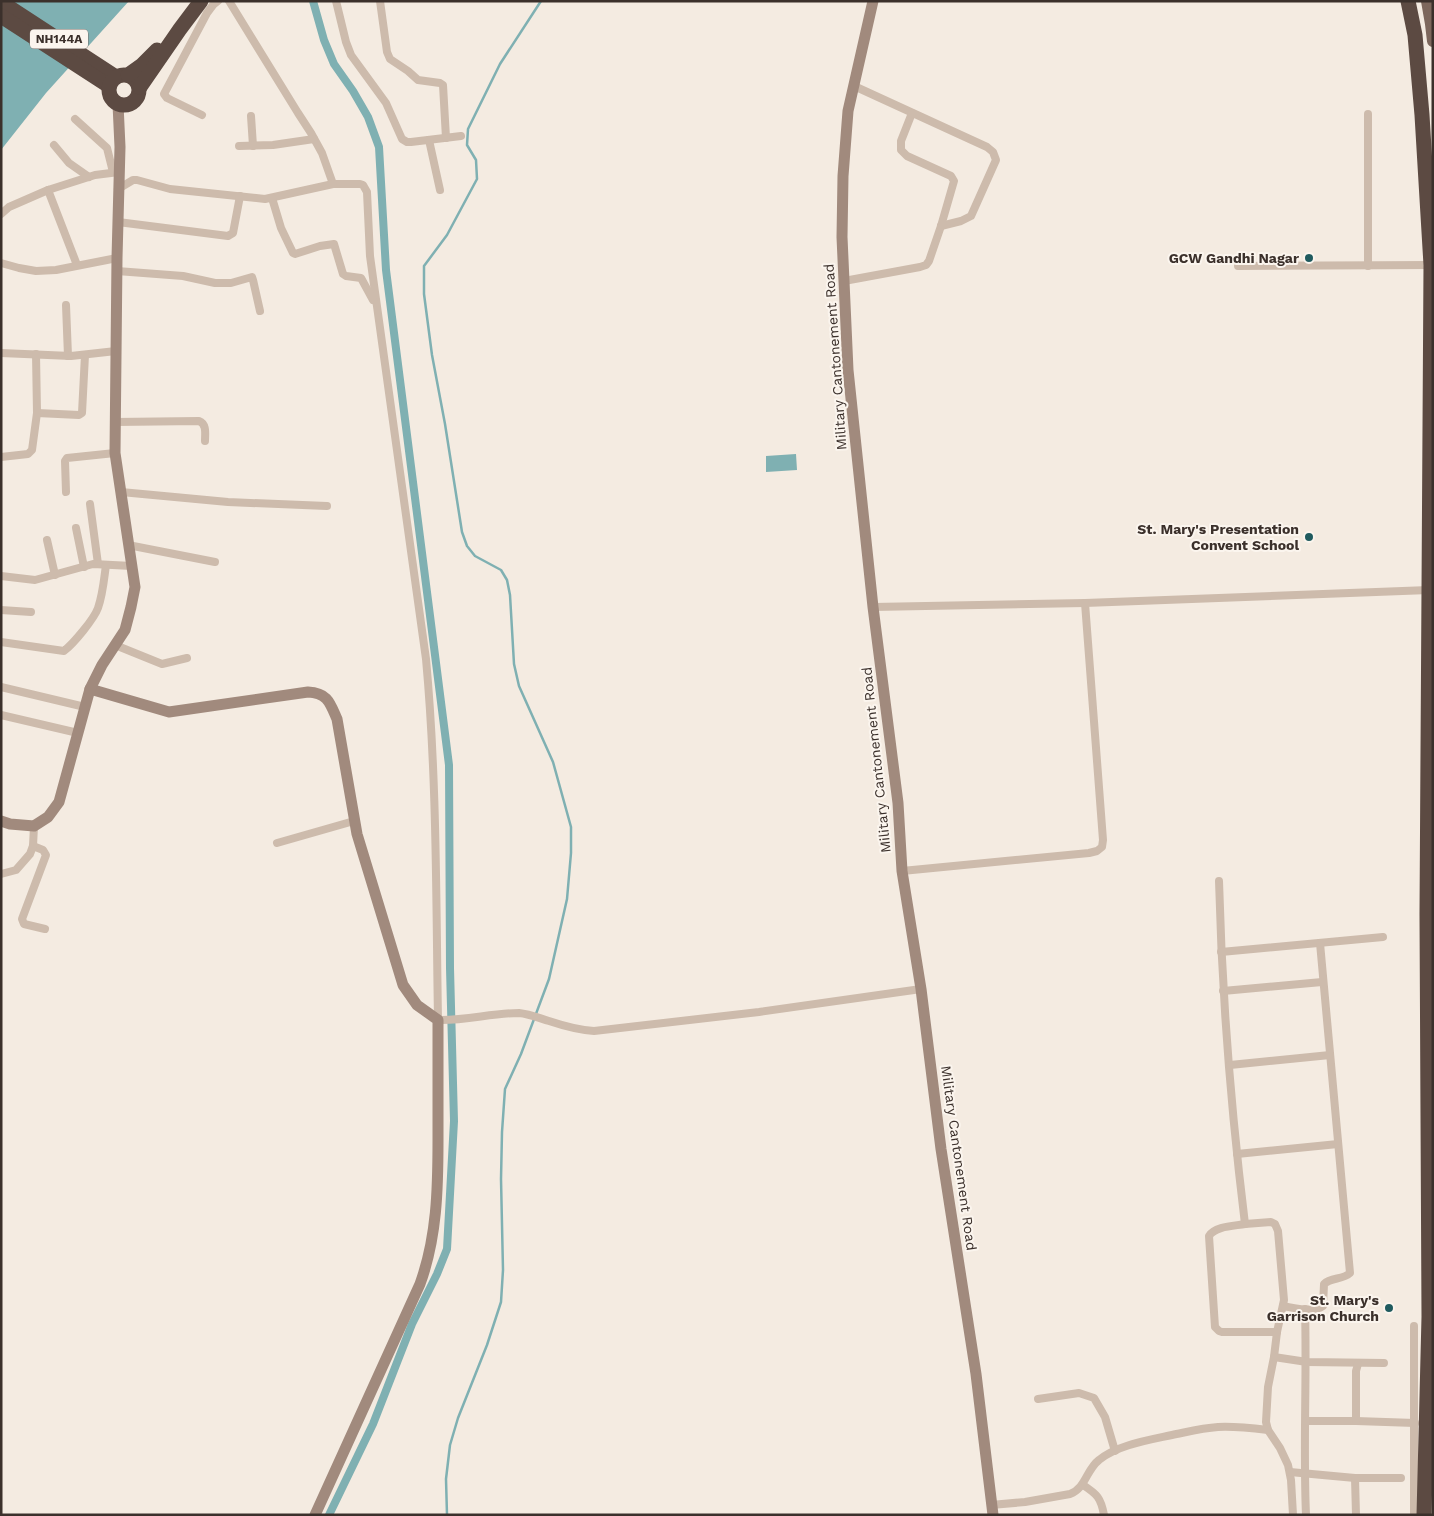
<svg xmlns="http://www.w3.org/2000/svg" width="1434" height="1516" font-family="'Work Sans',sans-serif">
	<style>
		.water { fill: #7fb0b2 }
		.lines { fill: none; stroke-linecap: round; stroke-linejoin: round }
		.stream { stroke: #7fb0b2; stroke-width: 2.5 }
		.canal { stroke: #7fb0b2; stroke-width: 8 }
		.street { stroke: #cdbbac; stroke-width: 8 }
		.secondary { stroke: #a18a7d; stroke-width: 11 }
		.primary { stroke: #7d675c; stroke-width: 12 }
		.highway { stroke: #5c4a42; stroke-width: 15 }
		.poi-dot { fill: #1f5a5e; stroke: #fbf5ee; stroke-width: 2 }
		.labels { text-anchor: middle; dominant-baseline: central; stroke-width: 4; stroke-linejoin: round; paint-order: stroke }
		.shield { fill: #fbf5ee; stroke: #756b66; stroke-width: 1 }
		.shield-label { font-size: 12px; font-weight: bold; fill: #3b302b }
		.poi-label { font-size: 14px; font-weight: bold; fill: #3b302b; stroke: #fbf5ee; text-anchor: end }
		.street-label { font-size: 14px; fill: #3b302b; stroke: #fbf5ee }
	</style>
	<rect width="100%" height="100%" fill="#f4ebe1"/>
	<!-- water -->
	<g class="water">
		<path d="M 1,1 L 129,1 L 46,93 L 1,150 Z"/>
		<path d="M 796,454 L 797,470 L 766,472 L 766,456 Z"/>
	</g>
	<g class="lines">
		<!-- stream -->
		<path class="stream" d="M 447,1515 L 446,1479 L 450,1445 L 458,1418 L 487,1345 L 501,1302 L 503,1270 L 501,1179 L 502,1132 L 505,1089 L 521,1054 L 549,979 L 567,899 L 571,853 L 571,827 L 553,762 L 519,686 L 514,664 L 510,595 L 507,580 L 501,570 L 475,556 L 467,546 L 462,532 L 445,424 L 432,355 L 424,294 L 424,266 L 447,235 L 477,179 L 476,160 L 467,145 L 468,129 L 500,64 L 541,1"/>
		<!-- canal -->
		<path class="canal" d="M 313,1 L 324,40 L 334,64 L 353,91 L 368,117 L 379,147 L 386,270 L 449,765 L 450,968 L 454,1121 L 447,1249 L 437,1274 L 412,1324 L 373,1424 L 329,1515"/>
		<!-- street -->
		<g class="street">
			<path d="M 229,1 L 298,113 L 311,133 L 322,153 L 333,184 L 360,184 L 363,185 L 367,192 L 370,256 L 426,659 C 437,779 436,900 438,1020 C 465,1021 492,1013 519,1013 C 529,1014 539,1018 549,1021 C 564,1026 578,1030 594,1031 L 759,1012 L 921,989"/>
			<path d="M 336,1 L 346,42 L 351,55 L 386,103 L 402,139 L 407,142 L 411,142 L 461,136"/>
			<path d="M 380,1 L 387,52 L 390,59 L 408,71 L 418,80 L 440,83 L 443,85 L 446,138"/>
			<path d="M 854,86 L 987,147 L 993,152 L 996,160 L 971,216 L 961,221 L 941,226"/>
			<path d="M 1368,114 L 1368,266"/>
			<path d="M 202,115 L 167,98 L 164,94 L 207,13 L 213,5 L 218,1"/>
			<path d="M 251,116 L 253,146"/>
			<path d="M 75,119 L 107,148 L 113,172"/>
			<path d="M 429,140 L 440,190"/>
			<path d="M 54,145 L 69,163 L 89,177"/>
			<path d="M 239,146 L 273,145 L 314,139"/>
			<path d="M 118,189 L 133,180 L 137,180 L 170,189 L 265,199 L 333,184"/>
			<path d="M 48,190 L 77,265"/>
			<path d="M 272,198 L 281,228 L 293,253 L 295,254 L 320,246 L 334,244 L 343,274 L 346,276 L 361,278 L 373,300"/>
			<path d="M 1,214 L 9,207 L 48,190 L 95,175 L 119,172"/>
			<path d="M 118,222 L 228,236 L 233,233 L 240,196"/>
			<path d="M 1,263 L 19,268 L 36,271 L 56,270 L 117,258"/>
			<path d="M 1238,266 L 1431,265"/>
			<path d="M 117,271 L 183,276 L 215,283 L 231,283 L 252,277 L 253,280 L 260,311"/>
			<path d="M 844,281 L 920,267 L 926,265 L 929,261 L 941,226 L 954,181 L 951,176 L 907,156 L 901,150 L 901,141 L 912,113"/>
			<path d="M 66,305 L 68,356"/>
			<path d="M 1,353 L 71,356 L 116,351"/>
			<path d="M 37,413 L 79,415 L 82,413 L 85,355"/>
			<path d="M 115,422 L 199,421 C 207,424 205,434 205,441"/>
			<path d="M 1,457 L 28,454 L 32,450 L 37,413 L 36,354"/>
			<path d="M 66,492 L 65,461 L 67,458 L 115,453"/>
			<path d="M 121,492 L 228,502 L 327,506"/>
			<path d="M 90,504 L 98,564"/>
			<path d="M 76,528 L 84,567"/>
			<path d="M 47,540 L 55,575"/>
			<path d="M 128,545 L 215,562"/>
			<path d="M 1,576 L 35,580 L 93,564 L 132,566"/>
			<path d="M 873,607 L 1085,603 L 1429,590"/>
			<path d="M 1,610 L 31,612"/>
			<path d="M 1,642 L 64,651 C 74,643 94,619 98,608 C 103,594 104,579 106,565"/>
			<path d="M 115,645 L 162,664 L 187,658"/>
			<path d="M 1,687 L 85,707"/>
			<path d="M 1,715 L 78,733"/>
			<path d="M 277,843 L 354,821"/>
			<path d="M 33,846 L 43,850 L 46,855 L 22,919 L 24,924 L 45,929"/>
			<path d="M 902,871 L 1089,853 L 1097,851 L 1102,847 L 1103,840 L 1085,603"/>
			<path d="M 1,874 L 16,870 L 30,854 L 33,846 L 34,826"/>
			<path d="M 1219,881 C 1222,996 1231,1110 1245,1224 L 1271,1222 L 1275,1224 L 1278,1231 L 1284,1300 L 1277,1332 L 1274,1357 L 1268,1387 L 1266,1422 L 1268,1430 L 1280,1448 L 1288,1465 L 1291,1480 L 1293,1515"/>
			<path d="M 1221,952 L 1383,937"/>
			<path d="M 1223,991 L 1322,982"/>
			<path d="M 1230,1065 L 1330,1055"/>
			<path d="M 1237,1154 L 1338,1144"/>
			<path d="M 1245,1224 C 1235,1226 1215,1226 1209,1236 L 1215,1327 L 1219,1331 L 1222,1332 L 1277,1332"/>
			<path d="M 1283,1306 C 1295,1308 1313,1313 1323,1306 L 1324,1284 C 1331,1277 1343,1280 1350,1273 L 1320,943"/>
			<path d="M 1305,1309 C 1307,1377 1303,1446 1306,1515"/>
			<path d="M 1414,1326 L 1414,1515"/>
			<path d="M 1274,1357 L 1307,1362 L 1384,1363"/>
			<path d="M 1038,1399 L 1079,1393 L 1094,1398 L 1105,1417 L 1115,1451"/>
			<path d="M 1306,1421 L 1356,1421 L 1415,1423"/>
			<path d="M 1356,1421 L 1356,1371 L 1358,1364"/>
			<path d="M 1290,1472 L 1355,1478 L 1401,1478"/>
			<path d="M 1355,1478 L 1356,1515"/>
			<path d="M 1083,1485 C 1097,1494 1101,1498 1104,1515"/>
			<path d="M 991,1505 L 1025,1502 L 1070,1494 C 1086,1488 1086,1470 1099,1460 C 1117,1445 1149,1440 1172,1435 C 1187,1432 1202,1428 1218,1427 C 1234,1426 1251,1428 1268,1430"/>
		</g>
		<!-- secondary -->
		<g class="secondary">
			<path d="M 873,1 L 848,111 L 843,176 L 842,237 L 848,370 L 873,607 L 898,803 L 902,871 L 921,989 L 941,1149 L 976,1374 L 993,1515"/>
			<path d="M 90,689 L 169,712 L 308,692 C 328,693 330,703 337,719 L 357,834 L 403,985 L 417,1005 L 438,1020 C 438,1060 438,1100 438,1140 C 438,1189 437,1237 420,1284 L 315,1515"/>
			<path d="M 1,821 L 10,824 L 34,826 L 48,817 L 59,802 L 90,689 L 102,665 L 125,630 L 131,607 L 135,587 L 115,453 L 117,258 L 120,147 L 118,104"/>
		</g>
		<!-- primary -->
		<path class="primary" d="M 1427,1 L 1431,24 L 1433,41"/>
		<!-- highway -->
		<g class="highway">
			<path d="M 1408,1 L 1415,35 L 1422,115 L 1431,265 L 1427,914 L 1429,1317 L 1424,1515"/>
			<path d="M 1,2 L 116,77"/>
			<path d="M 1,16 L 109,86"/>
			<circle cx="124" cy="90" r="15"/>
			<path d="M 128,75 L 142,65 L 157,50"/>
			<path d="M 140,87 L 180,29 L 201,1"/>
		</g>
	</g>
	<!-- markers -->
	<g class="poi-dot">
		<circle cx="1309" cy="258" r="5"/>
		<circle cx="1309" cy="537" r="5"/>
		<circle cx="1389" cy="1308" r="5"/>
	</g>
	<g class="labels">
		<!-- shield labels -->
		<rect class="shield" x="30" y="29.5" width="58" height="19" rx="4"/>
		<g class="shield-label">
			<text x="59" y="39">NH144A</text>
		</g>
		<!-- poi labels -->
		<g class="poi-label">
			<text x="1299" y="258">GCW Gandhi Nagar</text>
			<text x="1299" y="529">St. Mary's Presentation<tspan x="1299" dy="16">Convent School</tspan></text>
			<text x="1379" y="1300">St. Mary's<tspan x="1379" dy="16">Garrison Church</tspan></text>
		</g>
		<!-- street labels -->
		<g class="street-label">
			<text transform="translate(835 357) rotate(-94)">Military Cantonement Road</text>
			<text transform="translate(876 760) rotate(-96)">Military Cantonement Road</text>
			<text transform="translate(959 1158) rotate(82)">Military Cantonement Road</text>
		</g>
	</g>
	<!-- border -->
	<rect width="1434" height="1516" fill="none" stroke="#3b302b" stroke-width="5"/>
</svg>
